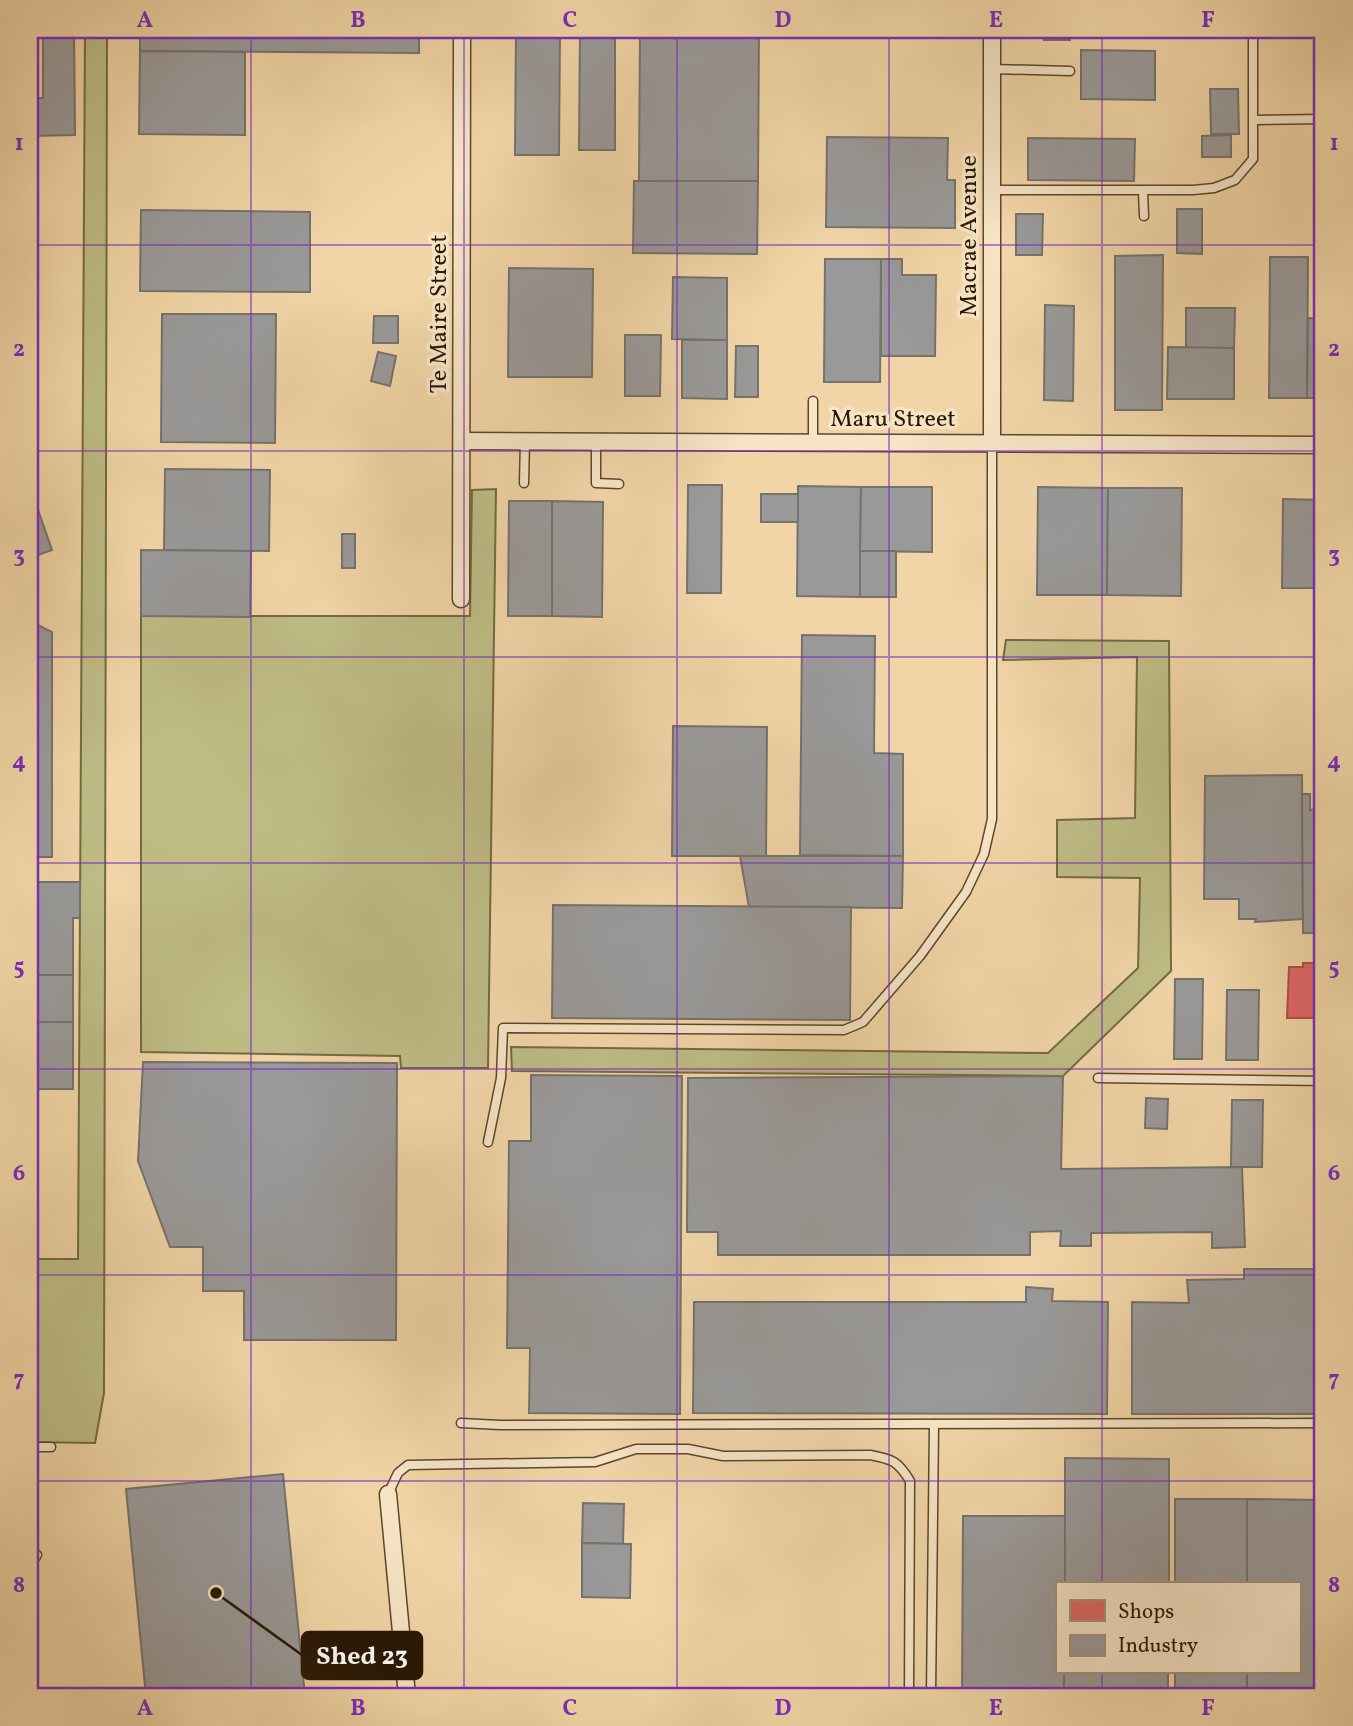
<svg xmlns="http://www.w3.org/2000/svg" width="1353" height="1726" font-family="Vollkorn,serif">
	<style>
		.green { fill: #bebc84; stroke: #736a44; stroke-width: 2 }
		.shops { fill: #e06666; stroke: #a94f49; stroke-width: 2 }
		.industry { fill: #999; stroke: #77726d; stroke-width: 2 }
		.lines { fill: none; stroke-linecap: round; stroke-linejoin: round }
		.lane-casing { stroke: #5a472d; stroke-width: 11 }
		.street-casing { stroke: #5a472d; stroke-width: 19 }
		.lane { stroke: #f6e4c5; stroke-width: 8 }
		.street { stroke: #f6e4c5; stroke-width: 16 }
		.grid { fill: none; stroke: #7b2cbf; stroke-width: 2; stroke-opacity: 0.55 }
		.labels { text-anchor: middle; dominant-baseline: central; stroke-width: 7; stroke-linejoin: round; paint-order: stroke }
		.street-label { font-size: 24px; fill: #281805; stroke: #f6e4c5 }
		.leader { fill: none; stroke: #281805; stroke-width: 2.5 }
		.callout-dot { fill: #281805; stroke: #f6e4c5; stroke-width: 2.5 }
		.callout { fill: #281805; stroke: #281805; stroke-width: 2.5 }
		.callout-label { font-size: 26px; text-anchor: middle; font-weight: bold; fill: #fff }
		.neatline { fill: none; stroke: #7b2cbf; stroke-width: 2.5 }
		.grid-label { font-size: 23px; text-anchor: middle; font-weight: bold; fill: #7b2cbf }
	</style>
	<rect width="100%" height="100%" fill="#f1d5a6"/>
	<filter id="stains"><feTurbulence type="fractalNoise" baseFrequency=".00286" numOctaves="4"/><feColorMatrix values="0 0 0 0 .2 0 0 0 0 .09 0 0 0 0 .02 0 0 0 .5 -.17"/></filter>
	<radialGradient id="worn" r=".72"><stop offset=".6" stop-color="#630" stop-opacity="0"/><stop offset="1" stop-color="#630" stop-opacity=".3"/></radialGradient>
	<!-- green -->
	<g class="green">
		<path d="M 85,30 L 107,30 L 104,1393 L 95,1443 L 30,1442 L 30,1259 L 78,1259 Z"/>
		<path d="M 496,489 L 488,1068 L 401,1068 L 400,1056 L 141,1052 L 141,616 L 470,616 L 472,490 Z"/>
		<path d="M 1006,640 L 1169,641 L 1171,971 L 1063,1076 L 512,1071 L 511,1047 L 1048,1053 L 1138,968 L 1140,878 L 1057,877 L 1057,820 L 1135,818 L 1137,657 L 1003,660 Z"/>
	</g>
	<!-- shops -->
	<path class="shops" d="M 1303,963 L 1314,963 L 1314,967 L 1323,967 L 1323,1018 L 1287,1018 L 1289,967 L 1303,967 Z"/>
	<!-- industry -->
	<g class="industry">
		<path d="M 43,30 L 74,30 L 75,135 L 30,136 L 30,98 L 43,98 Z"/>
		<path d="M 140,30 L 419,30 L 419,53 L 140,51 Z"/>
		<path d="M 516,30 L 560,30 L 559,155 L 515,155 Z"/>
		<path d="M 580,30 L 615,30 L 615,150 L 579,150 Z"/>
		<path d="M 640,30 L 759,30 L 758,181 L 639,181 Z"/>
		<rect x="1044" y="30" width="26" height="10"/>
		<path d="M 1081,50 L 1155,51 L 1155,100 L 1081,99 Z"/>
		<path d="M 140,51 L 245,52 L 245,135 L 139,134 Z"/>
		<path d="M 1210,89 L 1238,89 L 1239,134 L 1211,134 Z"/>
		<path d="M 1231,135 L 1231,157 L 1202,157 L 1202,136 Z"/>
		<path d="M 827,137 L 948,138 L 947,180 L 955,180 L 955,228 L 826,227 Z"/>
		<path d="M 1028,138 L 1135,139 L 1134,181 L 1028,180 Z"/>
		<path d="M 634,181 L 758,181 L 757,254 L 633,253 Z"/>
		<path d="M 1177,209 L 1202,209 L 1202,254 L 1177,253 Z"/>
		<path d="M 141,210 L 310,212 L 310,292 L 140,291 Z"/>
		<path d="M 1016,214 L 1043,214 L 1042,255 L 1016,255 Z"/>
		<path d="M 1163,255 L 1162,410 L 1115,410 L 1115,256 Z"/>
		<path d="M 1270,257 L 1308,257 L 1307,398 L 1269,398 Z"/>
		<path d="M 825,259 L 881,259 L 880,382 L 824,382 Z"/>
		<path d="M 881,259 L 902,259 L 902,275 L 936,275 L 935,356 L 881,356 Z"/>
		<path d="M 509,268 L 593,269 L 592,377 L 508,377 Z"/>
		<path d="M 673,277 L 727,278 L 727,340 L 672,339 Z"/>
		<path d="M 1045,305 L 1074,306 L 1073,401 L 1044,400 Z"/>
		<path d="M 1186,308 L 1235,308 L 1234,348 L 1186,348 Z"/>
		<path d="M 162,314 L 276,314 L 275,443 L 161,442 Z"/>
		<path d="M 374,316 L 398,316 L 398,343 L 373,343 Z"/>
		<path d="M 1308,318 L 1323,319 L 1323,398 L 1307,398 Z"/>
		<path d="M 625,335 L 661,335 L 660,396 L 625,396 Z"/>
		<path d="M 682,340 L 727,340 L 727,399 L 682,398 Z"/>
		<path d="M 736,346 L 758,346 L 758,397 L 735,397 Z"/>
		<path d="M 1168,347 L 1234,348 L 1234,399 L 1167,399 Z"/>
		<path d="M 378,352 L 396,356 L 390,386 L 371,381 Z"/>
		<path d="M 165,469 L 270,470 L 269,551 L 164,550 Z"/>
		<path d="M 688,485 L 722,485 L 721,593 L 687,593 Z"/>
		<path d="M 798,486 L 861,487 L 860,597 L 797,596 Z"/>
		<path d="M 30,487 L 52,550 L 30,558 Z"/>
		<path d="M 861,487 L 932,487 L 932,552 L 860,551 Z"/>
		<path d="M 1038,487 L 1108,488 L 1107,595 L 1037,595 Z"/>
		<path d="M 1108,488 L 1182,488 L 1181,596 L 1107,595 Z"/>
		<rect x="761" y="494" width="37" height="28"/>
		<path d="M 1283,499 L 1323,500 L 1323,588 L 1282,588 Z"/>
		<path d="M 509,501 L 552,501 L 552,616 L 508,616 Z"/>
		<path d="M 552,501 L 603,502 L 602,617 L 552,616 Z"/>
		<rect x="342" y="534" width="13" height="34"/>
		<path d="M 141,550 L 251,551 L 250,617 L 141,616 Z"/>
		<rect x="860" y="551" width="36" height="46"/>
		<path d="M 30,599 L 30,621 L 52,632 L 52,857 L 30,857 Z"/>
		<path d="M 802,635 L 875,636 L 874,753 L 903,754 L 903,856 L 800,855 Z"/>
		<path d="M 673,726 L 767,727 L 766,856 L 672,856 Z"/>
		<path d="M 1302,775 L 1303,919 L 1255,922 L 1256,919 L 1239,919 L 1239,899 L 1204,899 L 1205,776 Z"/>
		<path d="M 1302,794 L 1310,794 L 1310,810 L 1323,808 L 1323,933 L 1303,933 Z"/>
		<path d="M 740,856 L 903,856 L 902,908 L 749,907 Z"/>
		<path d="M 30,882 L 80,882 L 80,918 L 73,918 L 73,975 L 30,975 Z"/>
		<path d="M 553,905 L 851,907 L 850,1020 L 552,1018 Z"/>
		<rect x="37" y="975" width="36" height="47"/>
		<path d="M 1175,979 L 1203,979 L 1202,1059 L 1174,1059 Z"/>
		<path d="M 1227,990 L 1259,990 L 1258,1060 L 1226,1060 Z"/>
		<rect x="30" y="1022" width="43" height="67"/>
		<path d="M 143,1062 L 397,1063 L 396,1340 L 244,1340 L 244,1291 L 203,1291 L 203,1247 L 170,1247 L 138,1161 Z"/>
		<path d="M 531,1075 L 682,1076 L 680,1414 L 529,1413 L 530,1348 L 507,1348 L 509,1141 L 531,1141 Z"/>
		<path d="M 1063,1076 L 1061,1169 L 1242,1167 L 1245,1247 L 1212,1248 L 1212,1232 L 1091,1233 L 1091,1246 L 1060,1246 L 1061,1231 L 1030,1232 L 1030,1255 L 718,1255 L 718,1232 L 687,1232 L 688,1078 Z"/>
		<path d="M 1146,1098 L 1168,1099 L 1167,1129 L 1145,1128 Z"/>
		<path d="M 1232,1100 L 1263,1100 L 1262,1167 L 1231,1167 Z"/>
		<rect x="30" y="1102" width="3" height="123"/>
		<path d="M 1244,1269 L 1323,1269 L 1323,1414 L 1132,1414 L 1132,1302 L 1189,1303 L 1187,1280 L 1244,1279 Z"/>
		<path d="M 1026,1287 L 1053,1289 L 1052,1301 L 1108,1302 L 1107,1414 L 693,1413 L 694,1302 L 1026,1302 Z"/>
		<path d="M 1065,1458 L 1169,1459 L 1169,1584 L 1065,1584 Z"/>
		<path d="M 283,1474 L 305,1696 L 146,1696 L 126,1489 Z"/>
		<rect x="1175" y="1499" width="72" height="85"/>
		<path d="M 1247,1499 L 1322,1500 L 1322,1696 L 1247,1696 L 1247,1672 L 1299,1672 L 1299,1584 L 1247,1584 Z"/>
		<path d="M 583,1503 L 624,1504 L 623,1544 L 582,1543 Z"/>
		<path d="M 963,1516 L 1065,1516 L 1065,1584 L 1057,1584 L 1057,1672 L 1064,1672 L 1064,1696 L 962,1696 Z"/>
		<path d="M 582,1543 L 631,1544 L 630,1598 L 582,1597 Z"/>
		<rect x="1322" y="1555" width="1" height="53"/>
		<rect x="1064" y="1672" width="104" height="24"/>
		<rect x="1175" y="1672" width="72" height="24"/>
	</g>
	<g class="lines">
		<defs>
			<g id="lane">
				<path d="M 992,69 L 1070,71"/>
				<path d="M 1254,120 L 1323,119"/>
				<path d="M 993,190 L 1193,190 L 1214,188 L 1235,180 L 1253,159 L 1253,30"/>
				<path d="M 1143,192 L 1144,216"/>
				<path d="M 813,401 L 813,442"/>
				<path d="M 596,441 L 596,483 L 619,484"/>
				<path d="M 524,483 L 525,441"/>
				<path d="M 1098,1078 L 1323,1081"/>
				<path d="M 488,1142 L 501,1078 L 503,1028 L 844,1030 L 863,1022 L 920,956 L 966,892 L 984,854 L 992,819 L 992,443"/>
				<path d="M 461,1423 L 500,1425 L 1323,1423"/>
				<path d="M 30,1447 L 51,1447"/>
				<path d="M 388,1494 L 398,1473 L 408,1465 L 595,1462 L 636,1449 L 688,1449 L 723,1456 L 870,1455 C 892,1459 898,1461 910,1481 L 909,1696"/>
				<path d="M 30,1565 L 37,1555"/>
				<path d="M 762,1696 L 768,1696"/>
				<path d="M 931,1696 L 934,1424"/>
			</g>
			<g id="street">
				<path d="M 463,441 L 1323,445"/>
				<path d="M 992,443 L 992,30"/>
				<path d="M 461,599 L 462,30"/>
				<path d="M 388,1494 L 407,1696"/>
			</g>
		</defs>
		<!-- lane casing -->
		<use href="#lane" class="lane-casing"/>
		<!-- street casing -->
		<use href="#street" class="street-casing"/>
		<!-- lane -->
		<use href="#lane" class="lane"/>
		<!-- street -->
		<use href="#street" class="street"/>
	</g>
	<!-- grid -->
	<path class="grid" d="M 251,30 L 251,1696M 464,30 L 464,1696M 677,30 L 677,1696M 889,30 L 889,1696M 1102,30 L 1102,1584M 30,245 L 1323,245M 30,451 L 1323,451M 30,657 L 1323,657M 30,863 L 1323,863M 30,1069 L 1323,1069M 30,1275 L 1323,1275M 30,1481 L 1323,1481M 1102,1672 L 1102,1696"/>
	<g class="labels">
		<!-- street labels -->
		<g class="street-label">
			<text transform="translate(970 236) rotate(-90)">Macrae Avenue</text>
			<text transform="translate(440 314) rotate(-90)">Te Maire Street</text>
			<text x="893" y="420">Maru Street</text>
		</g>
	</g>
	<!-- callouts -->
	<path class="leader" d="M216 1593L302 1655"/>
	<circle class="callout-dot" cx="216" cy="1593" r="7"/>
	<rect class="callout" x="302" y="1632" width="120" height="47" rx="7"/>
	<g class="callout-label">
		<text x="362" y="1664">Shed 23</text>
	</g>
	<!-- margin -->
	<rect width="1353" height="1726" fill="none" stroke="#f1d5a6" stroke-width="77"/>
	<!-- legend -->
	<rect x="1056" y="1582" width="245" height="91" fill="#f6e4c5" stroke="#a49278" stroke-width="2"/>
	<rect x="1070" y="1600" width="35" height="21" fill="#e06666" stroke="#a49278" stroke-width="2"/>
	<text x="1118" y="1618" font-size="21" fill="#281805">Shops</text>
	<rect x="1070" y="1635" width="35" height="21" fill="#999999" stroke="#a49278" stroke-width="2"/>
	<text x="1118" y="1652" font-size="21" fill="#281805">Industry</text>
	<rect x="38" y="38" width="1276" height="1650" class="neatline"/>
	<g class="grid-label">
		<text x="145" y="27">A</text>
		<text x="358" y="27">B</text>
		<text x="570" y="27">C</text>
		<text x="783" y="27">D</text>
		<text x="996" y="27">E</text>
		<text x="1208" y="27">F</text>
		<text x="19" y="150">1</text>
		<text x="1334" y="150">1</text>
		<text x="19" y="356">2</text>
		<text x="1334" y="356">2</text>
		<text x="19" y="562">3</text>
		<text x="1334" y="562">3</text>
		<text x="19" y="768">4</text>
		<text x="1334" y="768">4</text>
		<text x="19" y="974">5</text>
		<text x="1334" y="974">5</text>
		<text x="19" y="1180">6</text>
		<text x="1334" y="1180">6</text>
		<text x="19" y="1386">7</text>
		<text x="1334" y="1386">7</text>
		<text x="19" y="1592">8</text>
		<text x="1334" y="1592">8</text>
		<text x="145" y="1715">A</text>
		<text x="358" y="1715">B</text>
		<text x="570" y="1715">C</text>
		<text x="783" y="1715">D</text>
		<text x="996" y="1715">E</text>
		<text x="1208" y="1715">F</text>
	</g>
	<rect width="100%" height="100%" filter="url(#stains)"/>
	<rect width="100%" height="100%" fill="url(#worn)"/>
</svg>
